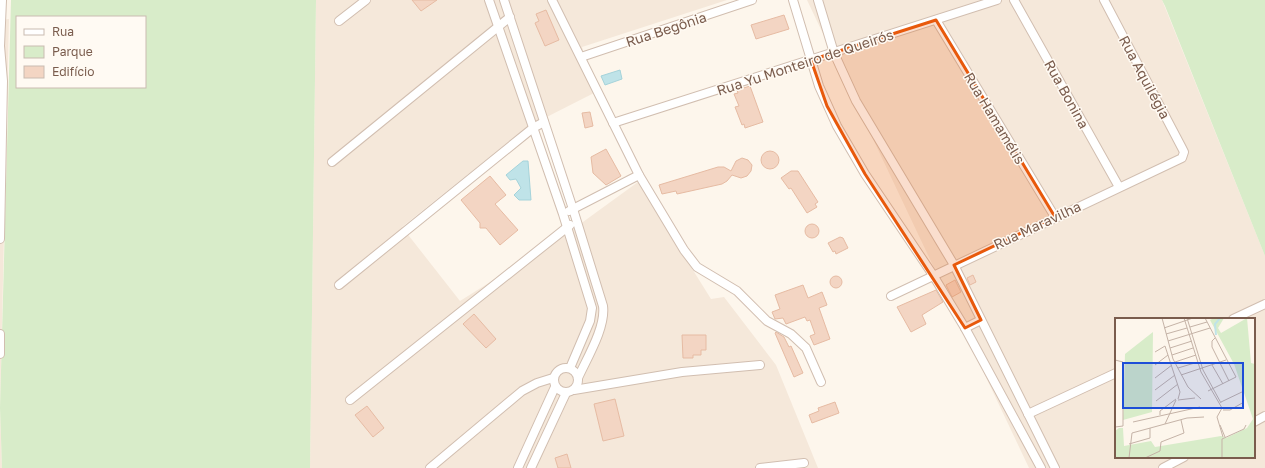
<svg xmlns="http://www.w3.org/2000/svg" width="1265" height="468" font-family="'Golos Text',sans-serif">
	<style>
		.residential { fill: #f5e8da; fill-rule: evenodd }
		.green { fill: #d8ecc9; fill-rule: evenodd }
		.water { fill: #bfe3e8; stroke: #a5d3da }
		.building { fill: #f3d5c3; stroke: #e6bba3 }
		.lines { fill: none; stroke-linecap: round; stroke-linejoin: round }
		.street-casing { stroke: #d1beb0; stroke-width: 10 }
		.street { stroke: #fff; stroke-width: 8 }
		.marked { fill: #e8590c; fill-opacity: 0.2; stroke: #e8590c; stroke-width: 3; stroke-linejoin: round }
		.labels { text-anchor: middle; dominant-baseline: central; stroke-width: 3; stroke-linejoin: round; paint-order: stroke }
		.street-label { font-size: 14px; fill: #7a5c4d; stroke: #fffaf3 }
		.inset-river { fill: none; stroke: #bfe3e8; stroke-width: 2 }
		.inset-road { fill: none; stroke: #c5b3a7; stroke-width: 1 }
		.view { fill: #1d4ed8; fill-opacity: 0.15; stroke: #1d4ed8; stroke-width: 2 }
		.inset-edge { fill: none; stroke: #7a5c4d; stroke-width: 2 }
	</style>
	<rect width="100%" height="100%" fill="#fdf6ec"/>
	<!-- residential -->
	<g class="residential">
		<path d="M 316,0 L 727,0 L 582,47 L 594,93 L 527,127 L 402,227 L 460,301 L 565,235 L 638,182 L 711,299 L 724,297 L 776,365 L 818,468 L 310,468 Z"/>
		<path d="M 807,0 L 1162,0 L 1265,256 L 1265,468 L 1029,468 ZM 1116,319 L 1254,319 L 1254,457 L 1116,457 Z"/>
		<path d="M 9,19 L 0,408 L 2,468 L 0,468 L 0,20 Z"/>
	</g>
	<!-- green -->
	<g class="green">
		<path d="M 11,0 L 316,0 L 310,468 L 2,468 L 0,408 ZM 17,17 L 145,17 L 145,87 L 17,87 Z"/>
		<path d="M 1162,0 L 1265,0 L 1265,256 L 1165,6 Z"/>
	</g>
	<!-- water -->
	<g class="water">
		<path d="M 620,70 L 622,79 L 605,85 L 601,76 Z"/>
		<path d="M 523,161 L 528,161 L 531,200 L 519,200 L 514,195 L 521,188 L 516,179 L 510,180 L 506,175 Z"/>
	</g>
	<!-- building -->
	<g class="building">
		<path d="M 412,0 L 437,0 L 421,11 Z"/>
		<path d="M 546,10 L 559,40 L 545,46 L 535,23 L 539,21 L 536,14 Z"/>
		<path d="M 784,15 L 789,29 L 756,39 L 751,25 Z"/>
		<path d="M 750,86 L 763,122 L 745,128 L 744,124 L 742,125 L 735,107 L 739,106 L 734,94 L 738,93 L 737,90 Z"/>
		<path d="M 590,112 L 593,126 L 585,128 L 582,113 Z"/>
		<path d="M 606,149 L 621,176 L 606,185 L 593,173 L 591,157 Z"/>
		<circle cx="770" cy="160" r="9"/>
		<path d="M 742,158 L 748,160 L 752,165 L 751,171 L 747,176 L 741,178 L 732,175 L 727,181 L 722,184 L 677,194 L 676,191 L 662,194 L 659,185 L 718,167 L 724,167 L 731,171 L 736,161 Z"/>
		<path d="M 791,171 L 798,171 L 818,202 L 815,204 L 817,207 L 807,213 L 791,188 L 789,189 L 781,178 Z"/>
		<path d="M 490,176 L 506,195 L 495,204 L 518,230 L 500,245 L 486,228 L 480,228 L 480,223 L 461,200 Z"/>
		<circle cx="812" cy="231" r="7"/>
		<path d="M 840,237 L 843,238 L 848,248 L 836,254 L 835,251 L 833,252 L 828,243 Z"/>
		<path d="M 973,275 L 976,282 L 970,285 L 967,278 Z"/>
		<circle cx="836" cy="282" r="6"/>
		<path d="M 955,280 L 961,292 L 952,297 L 946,285 Z"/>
		<path d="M 803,285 L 808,298 L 822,292 L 827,305 L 819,308 L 830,339 L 814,345 L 810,336 L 815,334 L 810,320 L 807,321 L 805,317 L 786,324 L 783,318 L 775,319 L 772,312 L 780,309 L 775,295 Z"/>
		<path d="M 936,290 L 943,302 L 922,315 L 926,324 L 911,332 L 897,307 Z"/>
		<path d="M 474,314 L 496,339 L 486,348 L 463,324 Z"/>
		<path d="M 776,332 L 784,337 L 789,347 L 791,346 L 803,373 L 794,377 L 775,333 Z"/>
		<path d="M 682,335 L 706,335 L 706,350 L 701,350 L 701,355 L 693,355 L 693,358 L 683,358 Z"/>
		<path d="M 615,399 L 624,436 L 603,441 L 594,404 Z"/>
		<path d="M 835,402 L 839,413 L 812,423 L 809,415 L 819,411 L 818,408 Z"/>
		<path d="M 367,406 L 384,428 L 373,437 L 355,415 Z"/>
		<path d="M 567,454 L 571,468 L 558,468 L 555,458 Z"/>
	</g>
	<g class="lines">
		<defs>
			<g id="street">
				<path d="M 489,0 L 563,214 L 592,308 L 590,321 L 570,368"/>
				<path d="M 504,0 L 573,209 L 603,306 C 606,327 587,358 578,378"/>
				<path d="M 552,0 L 639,175 L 684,250 L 697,267 L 737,291 L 767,321 L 791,334 L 806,348 L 821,382"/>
				<path d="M 793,0 L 819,86 L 837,126 L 865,174 L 933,275 L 965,328 L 1041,468"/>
				<path d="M 818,0 L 834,53 L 856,101 L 954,265 L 1055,468"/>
				<path d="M 1014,0 L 1119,187"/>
				<path d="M 936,20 L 1055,217"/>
				<path d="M 339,21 L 366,0"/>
				<path d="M 581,57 L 752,0"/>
				<path d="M 613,123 L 997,0"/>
				<path d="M 332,162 L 510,17"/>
				<path d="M 569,211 L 639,175"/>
				<path d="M 0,239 L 3,81 L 0,46 L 2,0"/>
				<path d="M 339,285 L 533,128 L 544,122"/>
				<path d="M 891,296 L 1182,158 L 1184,152 L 1182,148 L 1104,0"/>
				<path d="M 1233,319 L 1265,304"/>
				<path d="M 965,328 L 981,320"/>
				<path d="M 0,334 L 0,354"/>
				<circle cx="566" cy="380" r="12"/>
				<path d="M 574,390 L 682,372 L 760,365"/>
				<path d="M 350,400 L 570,225"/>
				<path d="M 1028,414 L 1116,373"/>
				<path d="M 1254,422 L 1265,416"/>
				<path d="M 430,468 L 522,391 L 537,383 L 553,378"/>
				<path d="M 518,468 L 555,387"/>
				<path d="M 531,468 L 566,393"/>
				<path d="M 760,468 L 804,463"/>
				<path d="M 1163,468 L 1184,457"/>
			</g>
		</defs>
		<!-- street casing -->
		<use href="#street" class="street-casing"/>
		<!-- street -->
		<use href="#street" class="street"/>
	</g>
	<!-- marked area -->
	<path class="marked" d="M 936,20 L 1055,217 L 954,265 L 981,320 L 965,328 L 865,174 L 827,106 L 811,60 Z"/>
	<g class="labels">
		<!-- street labels -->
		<g class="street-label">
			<text transform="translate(666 29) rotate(-18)">Rua Begônia</text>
			<text transform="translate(805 62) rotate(-18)">Rua Yu Monteiro de Queirós</text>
			<text transform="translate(1145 77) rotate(62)">Rua Aquilégia</text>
			<text transform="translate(1067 94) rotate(61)">Rua Bonina</text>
			<text transform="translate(995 118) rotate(59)">Rua Hamamélis</text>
			<text transform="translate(1037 225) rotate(-25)">Rua Maravilha</text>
		</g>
	</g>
	<!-- overview -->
	<g transform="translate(1115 318)">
		<rect width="140" height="140" fill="#fdf6ec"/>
		<path d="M 99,0 L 109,0 L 103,10 L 106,15 L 132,0 L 136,45 L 140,46 L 140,140 L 0,140 L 0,113 L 4,110 L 8,110 L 9,128 L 36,123 L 40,129 L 106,118 L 111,120 L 132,110 L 138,101 L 119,46 L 95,2 ZM 38,14 L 37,94 L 8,102 L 10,36 Z" fill="#d8ecc9"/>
		<path class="inset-river" d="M 101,17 L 100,6 L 105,0"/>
		<path class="inset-road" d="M 47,0 L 58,41 L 73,69 L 86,81M 69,0 L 86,54 L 107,90 L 102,99 L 108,119M 72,0 L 88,52 L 106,85M 90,0 L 121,59 L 93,73M 75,9 L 92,4M 49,10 L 78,0M 51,16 L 72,10M 100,20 L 97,23 L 97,29 L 114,63M 53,23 L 95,10M 55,30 L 77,23M 40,34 L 50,28 L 65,74 L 63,81M 57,37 L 78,30M 0,42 L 8,44 L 8,108 L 0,109M 60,44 L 81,37M 40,47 L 53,37M 97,47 L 108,66M 63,50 L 83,44M 66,57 L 111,42M 40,60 L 57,47M 40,72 L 60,57M 63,82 L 80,80M 41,83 L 63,66M 106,84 L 129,73M 108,92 L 115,92 L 129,84M 45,97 L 45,93 L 61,81M 18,104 L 85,89M 50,106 L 61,82M 105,107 L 110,119M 14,126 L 35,120 L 35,110M 14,140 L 17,115 L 72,100 L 89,99M 30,140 L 45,133 L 46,124 L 69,115 L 66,102M 107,140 L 107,121 L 129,111 L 131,107"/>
		<path class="view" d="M 8,45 L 128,45 L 128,90 L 8,90 Z"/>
		<rect width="140" height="140" class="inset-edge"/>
	</g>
	<!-- legend -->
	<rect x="16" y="16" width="130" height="72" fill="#fffaf3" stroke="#cabbb1"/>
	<rect x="24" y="29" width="20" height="6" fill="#ffffff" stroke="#cabbb1"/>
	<text x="52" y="36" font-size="12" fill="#7a5c4d">Rua</text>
	<rect x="24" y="46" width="20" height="12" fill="#d8ecc9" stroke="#cabbb1"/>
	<text x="52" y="56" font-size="12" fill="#7a5c4d">Parque</text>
	<rect x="24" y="66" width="20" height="12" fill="#f3d5c3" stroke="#cabbb1"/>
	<text x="52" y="76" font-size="12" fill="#7a5c4d">Edifício</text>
</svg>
